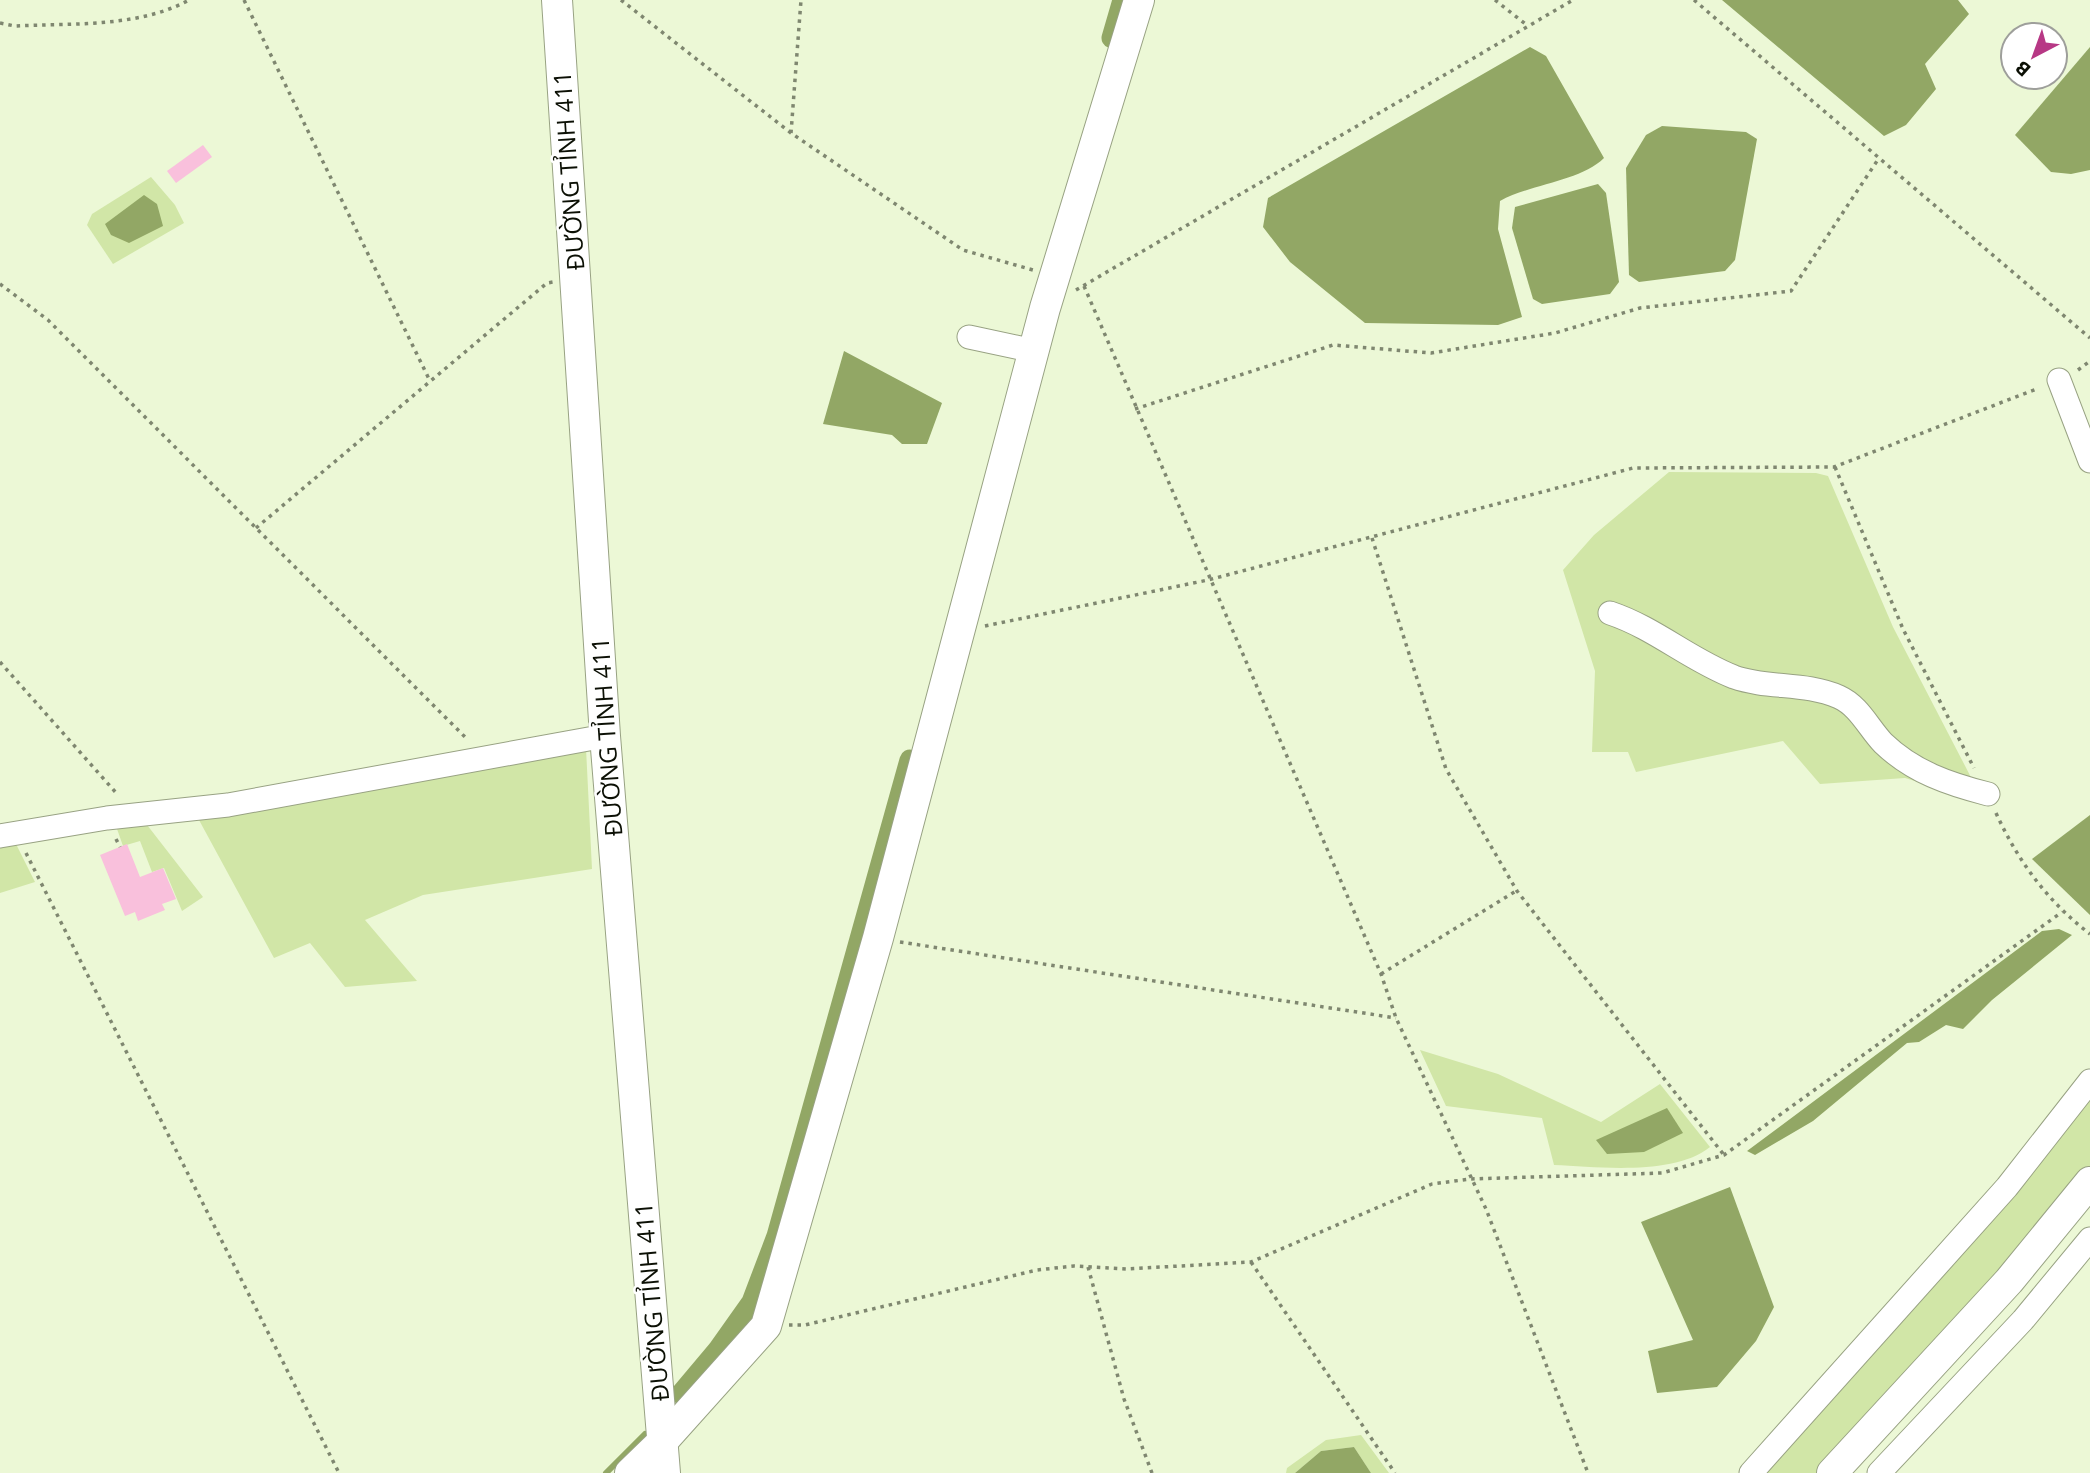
<svg xmlns="http://www.w3.org/2000/svg" width="2090" height="1473" font-family="'Open Sans',sans-serif">
	<style>
		.green { fill: #d1e6a7 }
		.water { fill: #92a765 }
		.lines { fill: none; stroke-linecap: round; stroke-linejoin: round }
		.stream { stroke: #92a765; stroke-width: 6 }
		.canal { stroke: #92a765; stroke-width: 21 }
		.building { fill: #f9c0dc }
		.minor-casing { stroke: #98a283; stroke-width: 25 }
		.major-casing { stroke: #98a283; stroke-width: 32 }
		.path { stroke: #7f8770; stroke-width: 3.5; stroke-dasharray: 3.5 5; stroke-linecap: butt }
		.minor { stroke: #fff; stroke-width: 23 }
		.major { stroke: #fff; stroke-width: 30 }
		.labels { text-anchor: middle; dominant-baseline: central; stroke-width: 5; stroke-linejoin: round; paint-order: stroke }
		.street-label { font-size: 24px; fill: #0c1005; stroke: #fff }
	</style>
	<rect width="100%" height="100%" fill="#ecf8d6"/>
	<!-- green -->
	<g class="green">
		<path d="M 151,177 L 175,205 L 184,223 L 113,264 L 87,225 L 92,214 Z"/>
		<path d="M 1669,472 L 1816,473 L 1828,476 L 1893,627 L 1976,787 L 1964,796 L 1905,778 L 1820,784 L 1783,741 L 1636,772 L 1628,752 L 1592,752 L 1595,671 L 1563,570 L 1594,535 Z"/>
		<path d="M 586,748 L 592,869 L 423,895 L 365,920 L 417,981 L 345,987 L 310,943 L 274,958 L 199,820 Z"/>
		<path d="M 144,821 L 203,897 L 182,911 L 164,868 L 152,872 L 140,841 L 123,846 L 116,826 Z"/>
		<path d="M 15,842 L 35,882 L 0,893 L 0,844 Z"/>
		<path d="M 1420,1050 L 1498,1074 L 1601,1122 L 1660,1084 L 1710,1147 C 1674,1176 1599,1167 1554,1165 L 1542,1118 L 1446,1106 Z"/>
		<path d="M 2090,1091 L 2090,1167 L 1966,1322 L 1823,1473 L 1755,1473 Z"/>
		<path d="M 1361,1435 L 1389,1473 L 1371,1473 L 1354,1447 L 1321,1451 L 1295,1473 L 1286,1473 L 1287,1468 L 1326,1440 Z"/>
	</g>
	<!-- water -->
	<g class="water">
		<path d="M 1722,0 L 1958,0 L 1969,14 L 1925,64 L 1936,89 L 1906,125 L 1884,136 Z"/>
		<path d="M 1530,47 L 1546,56 L 1604,158 C 1581,181 1531,184 1500,201 L 1498,229 L 1522,317 L 1498,325 L 1365,323 L 1290,262 L 1263,227 L 1268,198 Z"/>
		<path d="M 2090,47 L 2090,170 L 2071,174 L 2051,172 L 2015,135 Z"/>
		<path d="M 1662,126 L 1746,132 L 1757,139 L 1735,260 L 1725,271 L 1639,282 L 1629,275 L 1626,168 L 1646,135 Z"/>
		<path d="M 1598,184 L 1606,193 L 1619,282 L 1610,294 L 1542,304 L 1533,299 L 1512,228 L 1515,207 Z"/>
		<path d="M 144,195 L 157,204 L 163,226 L 129,243 L 111,235 L 105,224 Z"/>
		<path d="M 844,351 L 942,403 L 927,444 L 902,444 L 892,435 L 823,424 Z"/>
		<path d="M 2090,815 L 2090,915 L 2032,859 Z"/>
		<path d="M 2059,929 L 2072,935 L 1992,1000 L 1963,1029 L 1946,1025 L 1919,1042 L 1907,1043 L 1813,1121 L 1755,1155 L 1747,1151 L 2042,931 Z"/>
		<path d="M 1667,1108 L 1683,1133 L 1644,1152 L 1607,1154 L 1596,1140 Z"/>
		<path d="M 1730,1187 L 1774,1307 L 1756,1341 L 1717,1387 L 1657,1393 L 1648,1351 L 1693,1340 L 1641,1222 Z"/>
		<path d="M 1354,1447 L 1371,1473 L 1295,1473 L 1321,1451 Z"/>
	</g>
	<g class="lines">
		<!-- stream -->
		<path class="stream" d="M 606,1473 L 645,1434"/>
		<!-- canal -->
		<g class="canal">
			<path d="M 1112,38 L 1123,0"/>
			<path d="M 681,1394 L 718,1350 L 752,1302 L 777,1236 L 910,760"/>
		</g>
	</g>
	<!-- building -->
	<g class="building">
		<path d="M 203,145 L 212,157 L 176,183 L 167,171 Z"/>
		<path d="M 127,844 L 140,877 L 163,868 L 176,899 L 162,904 L 165,910 L 138,921 L 135,912 L 125,916 L 100,855 Z"/>
	</g>
	<g class="lines">
		<defs>
			<g id="minor">
				<path d="M 969,337 L 1034,351"/>
				<path d="M 2059,380 L 2090,461"/>
				<path d="M 1610,613 C 1655,628 1690,660 1734,677 C 1768,689 1805,682 1839,697 C 1859,706 1868,727 1883,743 C 1913,772 1949,784 1988,794"/>
				<path d="M 0,836 L 107,818 L 228,805 L 605,736"/>
				<path d="M 1751,1473 L 2007,1187 L 2090,1081"/>
				<path d="M 1879,1473 L 2023,1320 L 2090,1239"/>
			</g>
			<g id="major">
				<path d="M 557,0 L 605,736 L 665,1473"/>
				<path d="M 630,1473 L 662,1442 L 766,1326 L 878,938 L 1045,308 L 1139,0"/>
				<path d="M 1832,1473 L 2009,1281 L 2090,1182"/>
			</g>
		</defs>
		<!-- minor casing -->
		<use href="#minor" class="minor-casing"/>
		<!-- major casing -->
		<use href="#major" class="major-casing"/>
		<!-- path -->
		<g class="path">
			<path d="M 244,0 L 430,381"/>
			<path d="M 621,0 L 791,133 L 963,250 L 1033,270"/>
			<path d="M 1495,0 L 1528,26"/>
			<path d="M 1694,0 L 2090,338"/>
			<path d="M 0,23 L 15,26 C 71,23 138,28 189,0"/>
			<path d="M 791,133 L 801,0"/>
			<path d="M 0,284 L 48,320 L 468,740"/>
			<path d="M 1084,286 L 1381,974 L 1396,1018 L 1486,1209 L 1588,1473"/>
			<path d="M 1076,290 L 1573,0"/>
			<path d="M 2078,370 L 2090,361"/>
			<path d="M 1135,409 L 1333,345 L 1431,353 L 1555,333 L 1640,308 L 1791,291 L 1879,158"/>
			<path d="M 1835,467 L 1903,629 L 1974,768"/>
			<path d="M 256,528 L 547,283 L 553,282"/>
			<path d="M 1372,538 L 1446,769 L 1517,891 L 1724,1155"/>
			<path d="M 985,626 L 1208,580 L 1633,468 L 1834,467 L 2039,388"/>
			<path d="M 0,662 L 118,795"/>
			<path d="M 1996,813 C 2018,861 2047,901 2090,934"/>
			<path d="M 116,839 L 120,847"/>
			<path d="M 26,853 L 339,1473"/>
			<path d="M 900,942 L 1396,1018"/>
			<path d="M 1381,974 L 1516,891"/>
			<path d="M 1251,1262 L 1395,1473"/>
			<path d="M 1088,1267 L 1124,1399 L 1152,1473"/>
			<path d="M 789,1325 L 805,1325 L 1037,1270 L 1074,1266 L 1126,1269 L 1251,1262 L 1432,1184 L 1470,1179 L 1662,1173 L 1724,1155 L 2062,912"/>
		</g>
		<!-- minor -->
		<use href="#minor" class="minor"/>
		<!-- major -->
		<use href="#major" class="major"/>
	</g>
	<g class="labels">
		<!-- street labels -->
		<g class="street-label">
			<text transform="translate(568 171) rotate(-94)">ĐƯỜNG TỈNH 411</text>
			<text transform="translate(606 737) rotate(-94)">ĐƯỜNG TỈNH 411</text>
			<text transform="translate(651 1302) rotate(-95)">ĐƯỜNG TỈNH 411</text>
		</g>
	</g>
	<!-- north arrow -->
	<g transform="translate(2034 56) rotate(221)"><circle r="33" fill="#ffffff" stroke="#9e9f9b" stroke-width="2"/>
	<path d="M0-5L12 26L0 18L-12 26Z" fill="#b73885"/>
	<text y="-10" font-size="19" font-weight="bold" text-anchor="middle" fill="#0c1005">B</text>
	</g>
</svg>
